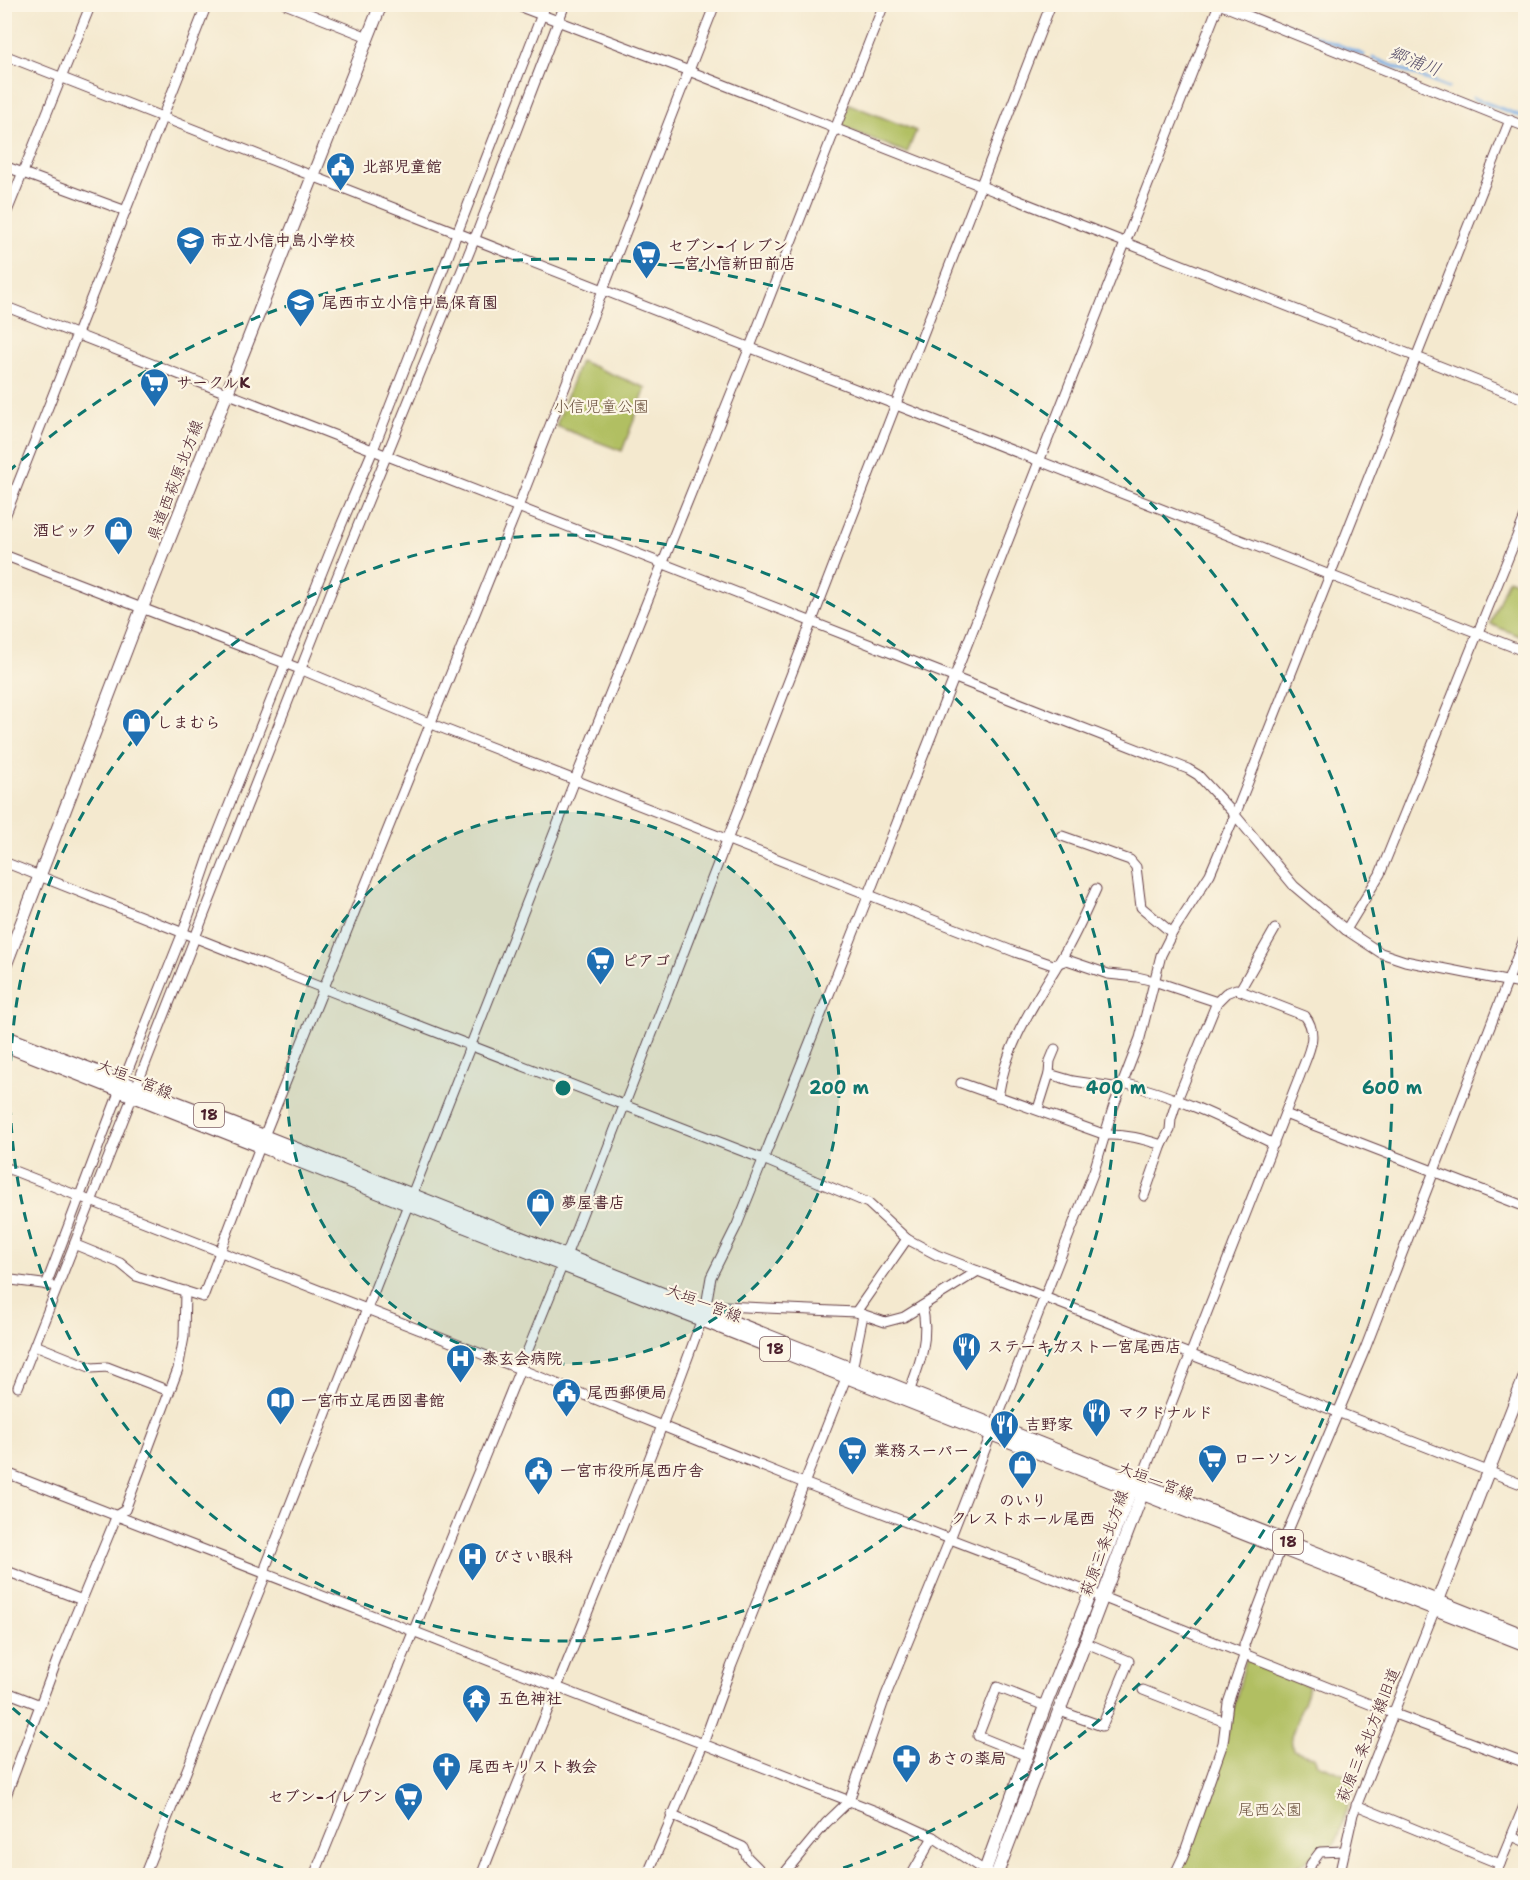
<svg xmlns="http://www.w3.org/2000/svg" width="1530" height="1880" font-family="'Shantell Sans','Klee One',sans-serif">
	<style>
		.green { fill: #b1bf62; stroke: #7e6f46; stroke-width: 1.5 }
		.lines { fill: none; stroke-linecap: round; stroke-linejoin: round }
		.stream { stroke: #78aee6; stroke-width: 3 }
		.minor-casing { stroke: #643d44; stroke-width: 11 }
		.major-casing { stroke: #643d44; stroke-width: 14 }
		.minor { stroke: #fff; stroke-width: 9 }
		.major { stroke: #fff; stroke-width: 12 }
		.ring { fill: none; stroke: #0f766e; stroke-width: 3; stroke-dasharray: 10 8 }
		.labels { text-anchor: middle; dominant-baseline: central; stroke-width: 4.5; stroke-linejoin: round; paint-order: stroke }
		.shield { fill: #fcf5e5; stroke: #7f5f63; stroke-width: 1.5 }
		.shield-label { font-size: 15px; font-weight: bold; fill: #4a1f2b }
		.poi-label { font-size: 16px; font-weight: bold; fill: #4a1f2b; stroke: #fcf5e5; text-anchor: start }
		.park-label { font-size: 16px; fill: #694f3c; stroke: #fcf5e5 }
		.street-label { font-size: 16px; fill: #4a1f2b; stroke: #fcf5e5 }
		.water-label { font-size: 18px; font-style: italic; fill: #5a516c; stroke: #fcf5e5 }
		.centre { fill: #0f766e; stroke: #fcf5e5; stroke-width: 3 }
		.ring-label { font-size: 18px; text-anchor: middle; font-weight: bold; fill: #0f766e; stroke: #fcf5e5; stroke-width: 4.5; stroke-linejoin: round; paint-order: stroke }
	</style>
	<rect width="100%" height="100%" fill="#fcf5e5"/>
	<filter id="ink" filterUnits="userSpaceOnUse"><feTurbulence type="fractalNoise" baseFrequency=".0167" numOctaves="2"/><feDisplacementMap in="SourceGraphic" scale="12" xChannelSelector="R" yChannelSelector="G"/><feConvolveMatrix kernelMatrix="1 2 1 2 8 2 1 2 1" color-interpolation-filters="sRGB"/></filter>
	<filter id="wash" filterUnits="userSpaceOnUse"><feTurbulence type="fractalNoise" baseFrequency=".008" numOctaves="4" result="noise"/><feDisplacementMap in="SourceGraphic" scale="24" xChannelSelector="R" yChannelSelector="G"/><feGaussianBlur stdDeviation="1.35" result="paint"/><feColorMatrix in="noise" values="0 0 0 0 0 0 0 0 0 0 0 0 0 0 0 0 0 1.4 0 .05"/><feComposite in="paint" operator="in"/></filter>
	<g filter="url(#wash)">
		<rect width="100%" height="100%" fill="#f4e9cf"/>
		<!-- green -->
		<g class="green">
			<path d="M 849,104 L 916,131 L 907,153 L 841,126 Z"/>
			<path d="M 580,361 L 646,388 L 622,451 L 556,426 Z"/>
			<path d="M 1508,579 L 1525,586 L 1524,638 L 1490,624 Z"/>
			<path d="M 1246,1659 L 1309,1686 L 1291,1737 L 1293,1750 L 1314,1757 L 1317,1764 L 1357,1780 L 1334,1847 C 1314,1849 1309,1865 1291,1868 L 1288,1875 L 1181,1876 L 1228,1732 Z"/>
		</g>
		<g class="lines">
			<!-- stream -->
			<g class="stream">
				<path d="M 1235,4 L 1364,55"/>
				<path d="M 1373,58 L 1448,88"/>
				<path d="M 1473,98 L 1526,118"/>
			</g>
		</g>
	</g>
	<g filter="url(#ink)">
		<g class="lines">
			<defs>
				<g id="minor">
					<path d="M 285,4 L 368,37"/>
					<path d="M 513,4 L 689,71 L 1526,400"/>
					<path d="M 1219,4 L 1526,127"/>
					<path d="M 4,55 L 1526,652"/>
					<path d="M 4,166 L 126,211"/>
					<path d="M 4,219 L 91,4"/>
					<path d="M 4,306 L 1188,769 L 1198,775 L 1235,815 L 1294,886 L 1346,930 L 1381,953 L 1405,961 L 1526,985"/>
					<path d="M 4,519 L 207,4"/>
					<path d="M 4,555 L 300,669 L 429,723 L 1015,952 L 1053,965 L 1067,960 L 1108,974 L 1137,977 L 1154,981 L 1217,1002"/>
					<path d="M 1062,836 L 1130,860 L 1136,867 L 1141,907 L 1172,933"/>
					<path d="M 4,862 L 325,989 L 763,1159 L 868,1203 L 907,1239 L 937,1255 L 1526,1486"/>
					<path d="M 1346,930 L 1380,874 L 1526,514"/>
					<path d="M 1240,990 L 1275,929"/>
					<path d="M 1049,1074 L 1073,1081 L 1120,1088"/>
					<path d="M 961,1083 L 1106,1135 C 1126,1134 1143,1139 1162,1145"/>
					<path d="M 1123,1083 C 1175,1095 1225,1120 1274,1144"/>
					<path d="M 998,1097 C 1007,1038 1039,998 1068,947 C 1078,929 1087,909 1096,889"/>
					<path d="M 1038,1109 L 1049,1074 L 1050,1061 L 1055,1049"/>
					<path d="M 1285,1114 L 1526,1207"/>
					<path d="M 4,1167 L 520,1369 L 804,1483 L 1102,1597 L 1392,1713 L 1526,1763"/>
					<path d="M 76,1245 L 120,1263 L 136,1276 L 203,1297 L 264,1136 L 518,507 L 715,4"/>
					<path d="M 978,1271 L 904,1317 L 885,1322 L 856,1312 L 724,1306 L 705,1311 L 711,1277 L 737,1225 L 869,894 L 1219,4"/>
					<path d="M 4,1279 L 50,1285"/>
					<path d="M 46,1285 L 123,1082 L 183,932 L 212,848 L 334,542 L 373,450 L 546,4"/>
					<path d="M 856,1312 L 907,1239"/>
					<path d="M 35,1345 L 92,1368 L 107,1367 L 169,1391"/>
					<path d="M 18,1387 L 335,582 L 475,238 L 565,4"/>
					<path d="M 909,1392 C 920,1364 930,1337 922,1306"/>
					<path d="M 4,1472 L 883,1814 L 933,1837 L 988,1873"/>
					<path d="M 1140,1483 L 1300,1075 C 1307,1055 1320,1035 1305,1016 L 1236,989 L 1226,993 L 1217,1002 L 1177,1100 L 1171,1119 L 1170,1130 L 1162,1145 L 1144,1196"/>
					<path d="M 4,1570 L 82,1600"/>
					<path d="M 1143,1690 L 1225,1722"/>
					<path d="M 4,1691 L 40,1705"/>
					<path d="M 1060,1711 L 1102,1726 L 1129,1661 L 1084,1642"/>
					<path d="M 1027,1756 L 978,1736 L 997,1687 L 1045,1706"/>
					<path d="M 4,1801 L 57,1660 L 117,1515 L 125,1510 L 178,1369 L 184,1337 L 185,1291"/>
					<path d="M 1356,1805 L 1500,1864"/>
					<path d="M 671,1815 L 743,1847 L 747,1857 L 766,1876"/>
					<path d="M 1512,1836 L 1526,1842"/>
					<path d="M 144,1876 L 264,1579 L 266,1566 L 575,780 L 750,347 L 884,4"/>
					<path d="M 314,1876 L 562,1266 L 1051,4"/>
					<path d="M 481,1876 C 554,1689 635,1505 703,1316"/>
					<path d="M 647,1876 L 703,1744 L 731,1667 L 846,1378 L 852,1370 L 863,1315"/>
					<path d="M 782,1876 L 826,1823 L 849,1801 L 886,1695 L 950,1539 L 1094,1171 L 1113,1108 L 1140,1038 L 1161,955 L 1172,933 L 1210,874 L 1235,815 L 1510,120"/>
					<path d="M 911,1876 L 933,1837"/>
					<path d="M 1174,1876 L 1183,1857 L 1223,1743 L 1228,1703 L 1245,1653 L 1244,1645 L 1284,1540 L 1365,1349 L 1526,934"/>
					<path d="M 1307,1876 L 1311,1864 L 1320,1852 L 1343,1851"/>
					<path d="M 1339,1876 L 1353,1814 L 1435,1609"/>
					<path d="M 1495,1876 L 1526,1801"/>
				</g>
				<g id="major">
					<path d="M 4,969 L 142,608 L 381,4"/>
					<path d="M 4,1036 L 264,1136 L 1526,1636"/>
					<path d="M 4,1045 L 1526,1645"/>
					<path d="M 1435,1608 L 1526,1374"/>
					<path d="M 983,1876 L 1045,1706 L 1131,1490 L 1138,1484"/>
					<path d="M 996,1876 L 1142,1494 L 1141,1487"/>
				</g>
			</defs>
			<!-- minor casing -->
			<use href="#minor" class="minor-casing"/>
			<!-- major casing -->
			<use href="#major" class="major-casing"/>
			<!-- minor -->
			<use href="#minor" class="minor"/>
			<!-- major -->
			<use href="#major" class="major"/>
		</g>
	</g>
	<!-- distance rings -->
	<circle cx="563" cy="1088" r="276" fill="#0f766e" fill-opacity=".12"/>
	<g class="ring">
		<circle cx="563" cy="1088" r="276"/>
		<circle cx="563" cy="1088" r="553"/>
		<path d="M300 1874A829 829 0 0 1 8 1704M8 472A829 829 0 1 1 826 1874"/>
	</g>
	<!-- icons -->
	<defs>
		<symbol id="civic-pin" viewBox="-11 -11 22 30"><path d="M0 17L-7.5 6A9.5 9.5 0 1 1 7.5 6Z" fill="#1f6fb2" stroke="#fcf5e5"/><path d="M-.6-6.5H3V-4.5H.6V-3L4-1V1h2V6H-6V1h2V-1L-.6-3ZM-1.2 2.5V6h2.4V2.5Z" fill="#fff"/></symbol>
		<symbol id="school-pin" viewBox="-11 -11 22 30"><path d="M0 17L-7.5 6A9.5 9.5 0 1 1 7.5 6Z" fill="#1f6fb2" stroke="#fcf5e5"/><path d="M0-5L7-2L0 1L-7-2ZM-4 1L0 2.5L4 1V4Q0 6-4 4Z" fill="#fff"/></symbol>
		<symbol id="supermarket-pin" viewBox="-11 -11 22 30"><path d="M0 17L-7.5 6A9.5 9.5 0 1 1 7.5 6Z" fill="#1f6fb2" stroke="#fcf5e5"/><path d="M-6-5.5h2.5l.6 2H6L4.5 2H-2.5L-4.4-4H-6ZM-1.5 3.2a1.3 1.3 0 1 0 .1 0ZM3 3.2a1.3 1.3 0 1 0 .1 0Z" fill="#fff"/></symbol>
		<symbol id="shop-pin" viewBox="-11 -11 22 30"><path d="M0 17L-7.5 6A9.5 9.5 0 1 1 7.5 6Z" fill="#1f6fb2" stroke="#fcf5e5"/><path d="M-5-2.5h2.3a2.7 3.5 0 0 1 5.4 0H5L5.5 6h-11ZM-1.5-2.5h3a1.5 2.3 0 0 0-3 0Z" fill="#fff"/></symbol>
		<symbol id="restaurant-pin" viewBox="-11 -11 22 30"><path d="M0 17L-7.5 6A9.5 9.5 0 1 1 7.5 6Z" fill="#1f6fb2" stroke="#fcf5e5"/><path d="M-5-6h1v4h1v-4h1v4h1v-4h1v5L-1.5 .5V6h-2V.5L-5-1ZM5-6V6H3V1.5H1.5Q1.5-4 5-6Z" fill="#fff"/></symbol>
		<symbol id="hospital-pin" viewBox="-11 -11 22 30"><path d="M0 17L-7.5 6A9.5 9.5 0 1 1 7.5 6Z" fill="#1f6fb2" stroke="#fcf5e5"/><path d="M-5-5h3v3.5h4V-5h3V5h-3V1.5h-4V5h-3Z" fill="#fff"/></symbol>
		<symbol id="library-pin" viewBox="-11 -11 22 30"><path d="M0 17L-7.5 6A9.5 9.5 0 1 1 7.5 6Z" fill="#1f6fb2" stroke="#fcf5e5"/><path d="M-6-4Q-3-5.5-.7-3.5V5Q-3 3-6 4ZM6-4Q3-5.5 .7-3.5V5Q3 3 6 4Z" fill="#fff"/></symbol>
		<symbol id="temple-pin" viewBox="-11 -11 22 30"><path d="M0 17L-7.5 6A9.5 9.5 0 1 1 7.5 6Z" fill="#1f6fb2" stroke="#fcf5e5"/><path d="M0-6L5-2H3V0L6.5 2.5H4V6H1.5V3h-3V6H-4V2.5H-6.5L-3 0V-2H-5Z" fill="#fff"/></symbol>
		<symbol id="pharmacy-pin" viewBox="-11 -11 22 30"><path d="M0 17L-7.5 6A9.5 9.5 0 1 1 7.5 6Z" fill="#1f6fb2" stroke="#fcf5e5"/><path d="M-2-6h4v4h4v4h-4v4h-4v-4h-4v-4h4Z" fill="#fff"/></symbol>
		<symbol id="church-pin" viewBox="-11 -11 22 30"><path d="M0 17L-7.5 6A9.5 9.5 0 1 1 7.5 6Z" fill="#1f6fb2" stroke="#fcf5e5"/><path d="M-1.2-6h2.4v3.5h3.3v2.4h-3.3V6h-2.4V-.1h-3.3v-2.4h3.3Z" fill="#fff"/></symbol>
	</defs>
	<g fill-rule="evenodd">
		<use href="#civic-pin" x="324" y="150" width="33" height="45"/>
		<use href="#school-pin" x="174" y="224" width="33" height="45"/>
		<use href="#supermarket-pin" x="630" y="238" width="33" height="45"/>
		<use href="#school-pin" x="284" y="286" width="33" height="45"/>
		<use href="#supermarket-pin" x="138" y="366" width="33" height="45"/>
		<use href="#shop-pin" x="102" y="514" width="33" height="45"/>
		<use href="#shop-pin" x="120" y="706" width="33" height="45"/>
		<use href="#supermarket-pin" x="584" y="944" width="33" height="45"/>
		<use href="#shop-pin" x="524" y="1186" width="33" height="45"/>
		<use href="#restaurant-pin" x="950" y="1330" width="33" height="45"/>
		<use href="#hospital-pin" x="444" y="1342" width="33" height="45"/>
		<use href="#civic-pin" x="550" y="1376" width="33" height="45"/>
		<use href="#library-pin" x="264" y="1384" width="33" height="45"/>
		<use href="#restaurant-pin" x="1080" y="1396" width="33" height="45"/>
		<use href="#restaurant-pin" x="988" y="1408" width="33" height="45"/>
		<use href="#supermarket-pin" x="836" y="1434" width="33" height="45"/>
		<use href="#supermarket-pin" x="1196" y="1442" width="33" height="45"/>
		<use href="#shop-pin" x="1006" y="1448" width="33" height="45"/>
		<use href="#civic-pin" x="522" y="1454" width="33" height="45"/>
		<use href="#hospital-pin" x="456" y="1540" width="33" height="45"/>
		<use href="#temple-pin" x="460" y="1682" width="33" height="45"/>
		<use href="#pharmacy-pin" x="890" y="1742" width="33" height="45"/>
		<use href="#church-pin" x="430" y="1750" width="33" height="45"/>
		<use href="#supermarket-pin" x="392" y="1780" width="33" height="45"/>
	</g>
	<g class="labels">
		<!-- shield labels -->
		<g class="shield">
			<rect x="194" y="1103" width="30" height="24" rx="4.5"/>
			<rect x="760" y="1337" width="30" height="24" rx="4.5"/>
			<rect x="1273" y="1530" width="30" height="24" rx="4.5"/>
		</g>
		<g class="shield-label">
			<text x="209" y="1115">18</text>
			<text x="775" y="1349">18</text>
			<text x="1288" y="1542">18</text>
		</g>
		<!-- poi labels -->
		<g class="poi-label">
			<text x="362" y="166">北部児童館</text>
			<text x="211" y="240">市立小信中島小学校</text>
			<text x="668" y="245">セブン-イレブン<tspan x="668" dy="18">一宮小信新田前店</tspan></text>
			<text x="322" y="302">尾西市立小信中島保育園</text>
			<text x="176" y="382">サークルK</text>
			<text x="97" y="530" text-anchor="end">酒ビック</text>
			<text x="157" y="722">しまむら</text>
			<text x="622" y="960">ピアゴ</text>
			<text x="561" y="1202">夢屋書店</text>
			<text x="987" y="1346">ステーキガスト一宮尾西店</text>
			<text x="482" y="1358">泰玄会病院</text>
			<text x="587" y="1392">尾西郵便局</text>
			<text x="301" y="1400">一宮市立尾西図書館</text>
			<text x="1118" y="1412">マクドナルド</text>
			<text x="1025" y="1424">吉野家</text>
			<text x="874" y="1450">業務スーパー</text>
			<text x="1234" y="1458">ローソン</text>
			<text x="560" y="1470">一宮市役所尾西庁舎</text>
			<text x="1023" y="1500" text-anchor="middle">のいり<tspan x="1023" dy="18">クレストホール尾西</tspan></text>
			<text x="493" y="1556">びさい眼科</text>
			<text x="498" y="1698">五色神社</text>
			<text x="927" y="1758">あさの薬局</text>
			<text x="468" y="1766">尾西キリスト教会</text>
			<text x="388" y="1796" text-anchor="end">セブン-イレブン</text>
		</g>
		<!-- park labels -->
		<g class="park-label">
			<text x="601" y="406">小信児童公園</text>
			<text x="1270" y="1809">尾西公園</text>
		</g>
		<!-- street labels -->
		<g class="street-label">
			<text transform="translate(175 480) rotate(-69)">県道西萩原北方線</text>
			<text transform="translate(135 1079) rotate(22)">大垣一宮線</text>
			<text transform="translate(704 1303) rotate(21)">大垣一宮線</text>
			<text transform="translate(1156 1481) rotate(21)">大垣一宮線</text>
			<text transform="translate(1104 1543) rotate(-70)">萩原三条北方線</text>
			<text transform="translate(1368 1735) rotate(-68)">萩原三条北方線旧道</text>
		</g>
		<!-- water labels -->
		<g class="water-label">
			<text transform="translate(1415 61) rotate(21)">郷浦川</text>
		</g>
	</g>
	<circle cx="563" cy="1088" r="9" class="centre"/>
	<g class="ring-label">
		<text x="839" y="1094">200 m</text>
		<text x="1116" y="1094">400 m</text>
		<text x="1392" y="1094">600 m</text>
	</g>
	<!-- margin -->
	<rect width="1530" height="1880" fill="none" stroke="#fcf5e5" stroke-width="24"/>
</svg>
